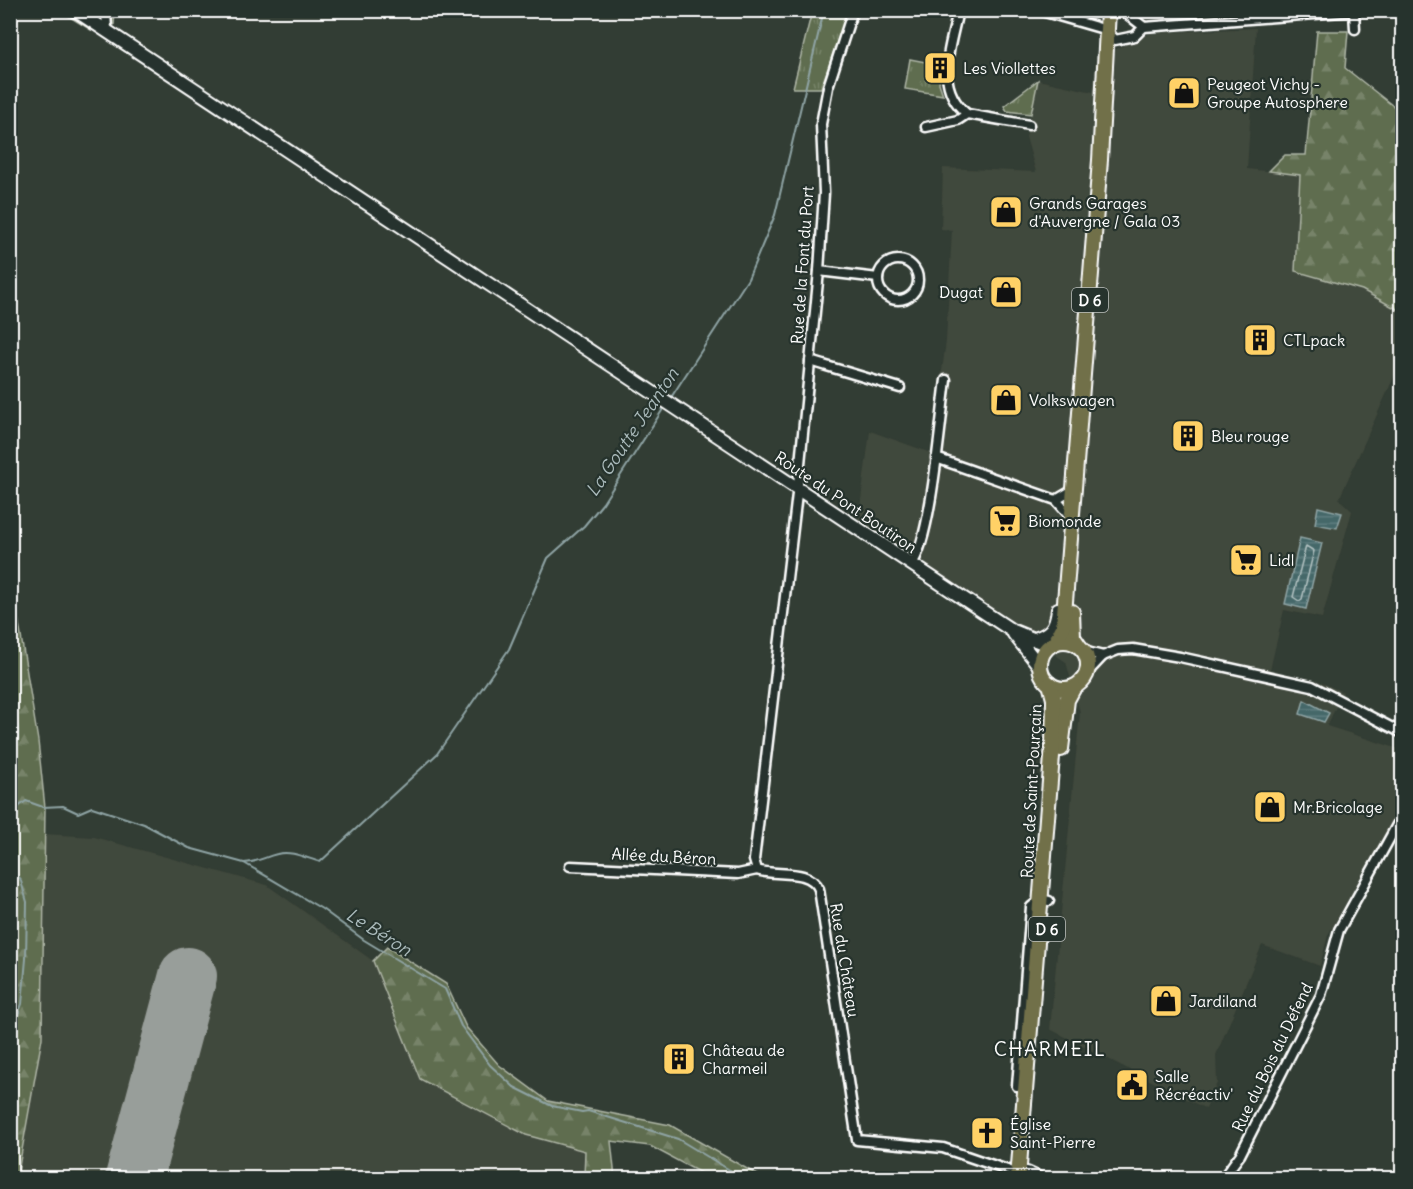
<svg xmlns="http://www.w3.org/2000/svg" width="1413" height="1189" font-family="Delius,sans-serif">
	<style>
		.built { fill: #41483c }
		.grass { fill: url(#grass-tufts); stroke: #afb6a7; stroke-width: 1.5 }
		.forest { fill: url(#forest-firs); stroke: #afb6a7; stroke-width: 1.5 }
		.water { fill: url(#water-rules); stroke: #8fa4a5; stroke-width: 1.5 }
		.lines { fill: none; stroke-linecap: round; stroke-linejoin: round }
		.shore { stroke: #b4c3c3; stroke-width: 1.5 }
		.stream { stroke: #8fa4a5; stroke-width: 2 }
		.runway { stroke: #989e9a; stroke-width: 58 }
		.street-casing { stroke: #fff; stroke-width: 13 }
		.secondary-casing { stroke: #fff; stroke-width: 16 }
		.primary-casing { stroke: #fff; stroke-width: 18 }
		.street { stroke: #26332d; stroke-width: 8 }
		.secondary { stroke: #26332d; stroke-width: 12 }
		.primary { stroke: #716f4a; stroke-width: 14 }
		.labels { text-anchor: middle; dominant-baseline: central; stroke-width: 4.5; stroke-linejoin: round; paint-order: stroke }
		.shield { fill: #26332d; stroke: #bec2c0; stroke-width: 1.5 }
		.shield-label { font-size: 15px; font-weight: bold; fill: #fff }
		.poi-label { font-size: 16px; fill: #fff; stroke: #26332d; text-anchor: start }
		.street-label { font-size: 16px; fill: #fff; stroke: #26332d }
		.water-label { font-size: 18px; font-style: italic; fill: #abbbbc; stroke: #26332d }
		.quarter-label { font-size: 20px; letter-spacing: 1.5px; fill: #fff; stroke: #26332d }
	</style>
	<defs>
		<pattern id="grass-tufts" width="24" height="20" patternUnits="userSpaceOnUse" patternTransform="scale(1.5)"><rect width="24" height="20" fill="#5f6d4f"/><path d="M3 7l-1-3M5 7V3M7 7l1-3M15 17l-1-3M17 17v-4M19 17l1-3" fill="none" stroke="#778369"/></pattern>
		<pattern id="forest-firs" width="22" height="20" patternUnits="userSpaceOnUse" patternTransform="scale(1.5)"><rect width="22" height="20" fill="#5f6d4f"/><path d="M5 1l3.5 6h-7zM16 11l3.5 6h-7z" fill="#778369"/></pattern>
		<pattern id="water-rules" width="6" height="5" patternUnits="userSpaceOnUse" patternTransform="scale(1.5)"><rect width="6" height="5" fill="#446869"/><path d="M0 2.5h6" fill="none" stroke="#607f80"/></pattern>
	</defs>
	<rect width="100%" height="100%" fill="#323d34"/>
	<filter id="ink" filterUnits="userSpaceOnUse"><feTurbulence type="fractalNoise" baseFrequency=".0167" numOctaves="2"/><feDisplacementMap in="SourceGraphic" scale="12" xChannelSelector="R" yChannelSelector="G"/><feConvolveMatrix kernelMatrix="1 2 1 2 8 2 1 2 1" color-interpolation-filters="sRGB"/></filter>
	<g filter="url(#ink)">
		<!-- built -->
		<g class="built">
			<path d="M 1256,28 L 1247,169 L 1300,175 L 1295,271 L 1362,290 L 1402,312 L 1402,359 L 1339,499 L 1352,511 L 1322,618 L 1284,610 L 1270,670 L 1318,681 L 1343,692 L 1327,726 L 1402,750 L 1402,804 L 1328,935 L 1320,966 L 1262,945 L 1216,1055 L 1217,1083 L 1206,1109 L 1050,1029 L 1080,712 L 1066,662 L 858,523 L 870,431 L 931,453 L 946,341 L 952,230 L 941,229 L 943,168 L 1036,172 L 1026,137 L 1038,80 L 1093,92 L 1096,58 L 1151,33 Z"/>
			<path d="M 44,834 L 94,837 L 267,885 L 373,961 L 420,1079 L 526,1135 L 585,1151 L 584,1178 L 17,1178 L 42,1038 Z"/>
		</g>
		<!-- grass -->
		<g class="grass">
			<path d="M 60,11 L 115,11 L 114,25 L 91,30 Z"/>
			<path d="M 812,11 L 848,11 L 821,88 L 793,88 Z"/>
			<path d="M 910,59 L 941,65 L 939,83 L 943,95 L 905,89 Z"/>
			<path d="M 1038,80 L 1031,114 L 1007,111 L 1004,106 Z"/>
		</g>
		<!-- forest -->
		<g class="forest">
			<path d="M 1317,31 L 1348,31 L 1345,68 L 1402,113 L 1402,312 L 1362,290 L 1295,271 L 1300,175 L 1269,171 L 1285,155 L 1306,155 Z"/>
			<path d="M 10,568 L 38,741 L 45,808 L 42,1038 L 17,1178 L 10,1178 Z"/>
			<path d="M 387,947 L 446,984 L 466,1027 L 499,1065 L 548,1101 L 670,1125 L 763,1178 L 710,1178 L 650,1146 L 611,1141 L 615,1178 L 584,1178 L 585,1151 L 526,1135 L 420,1079 L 373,961 Z"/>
		</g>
		<!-- water -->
		<g class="water">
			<path d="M 1318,507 L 1342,513 L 1337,528 L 1315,524 Z"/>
			<path d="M 1300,538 L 1322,543 L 1306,609 L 1285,604 Z"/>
			<path d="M 11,696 C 19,725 22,738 11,766 Z"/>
			<path d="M 1304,700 L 1329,713 L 1324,722 L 1300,714 Z"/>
		</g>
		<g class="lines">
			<!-- shore -->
			<path class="shore" d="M 1306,546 L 1314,551 L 1302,599 L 1299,601 L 1293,597 Z"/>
			<!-- stream -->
			<g class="stream">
				<path d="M 670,399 L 748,279 L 775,215 L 824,10"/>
				<path d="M 244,863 C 259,862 264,857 277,854 C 291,850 306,858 320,862 L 437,754 L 509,649 L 548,558 L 584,526 L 603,503 L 665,406"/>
				<path d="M 10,867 L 14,847 L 12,812 L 26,801 L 43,807 L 63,806 L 78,813 L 92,807 L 144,824 L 189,848 L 244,863 L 322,909 L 364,940 L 445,989 L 461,1026 L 490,1065 L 514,1087 L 552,1106 L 582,1112 L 588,1111 L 678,1139 L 743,1178"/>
				<path d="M 10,872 L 20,878 L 27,902 L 26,959 L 22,1004 L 10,1036"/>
				<path d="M 10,1106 L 10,1110"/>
			</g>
			<!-- runway -->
			<path class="runway" d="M 134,1178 L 188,976"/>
			<defs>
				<g id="street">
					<path d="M 106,10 L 107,31"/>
					<path d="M 853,10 L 828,87 L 821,124 L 824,193 L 819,271 L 797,494 L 754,860 L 757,870 C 776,877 809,867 819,889 L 857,1140 L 943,1148 L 1019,1174 L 1020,1178"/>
					<path d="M 958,10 C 951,47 933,86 967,114"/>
					<path d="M 1038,10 L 1107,30 L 1115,40 L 1135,36 L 1144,27 L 1368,10"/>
					<path d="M 1122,10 L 1144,27"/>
					<path d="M 1354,12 L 1355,29"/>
					<path d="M 926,127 L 958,120 L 967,114 L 1029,125"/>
					<circle cx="898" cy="280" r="20"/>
					<path d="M 819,271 L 878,278"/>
					<path d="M 810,361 L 900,388"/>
					<path d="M 936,458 L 1056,500 L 1071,517"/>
					<path d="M 1056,500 L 1073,490"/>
					<path d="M 911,565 C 931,543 941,415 946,380"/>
					<path d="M 1083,651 L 1103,656"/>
					<path d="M 1086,674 L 1103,656 L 1118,650 L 1133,649 L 1180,657 L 1312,686 L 1402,733"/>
					<path d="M 570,866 L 738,874 L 757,870"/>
					<path d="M 1017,1086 L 1031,907 L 1041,899 L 1049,901"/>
					<path d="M 1223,1178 L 1240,1155 L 1321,995 L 1339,930 L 1402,816"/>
				</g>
				<g id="secondary">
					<path d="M 75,10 L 1011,630 L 1050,646"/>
					<path d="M 1014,634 L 1041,668"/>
					<path d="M 1031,640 C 1050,635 1056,628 1058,609"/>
					<path d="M 1019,1174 L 1027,1173 L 1038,1178"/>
				</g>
				<g id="primary">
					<path d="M 1072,612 L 1073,637 L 1079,646"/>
					<circle cx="1064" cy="665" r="24"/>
					<path d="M 1055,643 L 1063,627 L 1100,160 L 1108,10"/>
					<path d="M 1061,749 L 1067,700 L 1074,687"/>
					<path d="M 1018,1178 L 1053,744 L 1054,699 L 1050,684"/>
				</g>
			</defs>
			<!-- street casing -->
			<use href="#street" class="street-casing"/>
			<!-- secondary casing -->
			<use href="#secondary" class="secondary-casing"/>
			<!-- primary casing -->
			<use href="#primary" class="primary-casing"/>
			<!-- street -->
			<use href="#street" class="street"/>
			<!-- secondary -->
			<use href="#secondary" class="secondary"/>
			<!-- primary -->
			<use href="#primary" class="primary"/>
		</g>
	</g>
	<!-- icons -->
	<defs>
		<symbol id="building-square" viewBox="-11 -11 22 22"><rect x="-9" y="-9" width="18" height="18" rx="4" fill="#ffd166" stroke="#26332d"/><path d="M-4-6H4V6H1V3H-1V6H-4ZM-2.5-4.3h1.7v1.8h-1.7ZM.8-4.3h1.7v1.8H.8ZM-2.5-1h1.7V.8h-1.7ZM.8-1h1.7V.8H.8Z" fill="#111"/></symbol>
		<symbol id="shop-square" viewBox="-11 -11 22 22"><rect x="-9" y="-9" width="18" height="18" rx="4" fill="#ffd166" stroke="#26332d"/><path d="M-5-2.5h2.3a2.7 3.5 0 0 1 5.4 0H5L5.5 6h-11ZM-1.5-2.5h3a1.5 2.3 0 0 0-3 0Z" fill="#111"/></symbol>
		<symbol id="supermarket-square" viewBox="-11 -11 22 22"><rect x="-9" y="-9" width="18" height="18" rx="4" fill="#ffd166" stroke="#26332d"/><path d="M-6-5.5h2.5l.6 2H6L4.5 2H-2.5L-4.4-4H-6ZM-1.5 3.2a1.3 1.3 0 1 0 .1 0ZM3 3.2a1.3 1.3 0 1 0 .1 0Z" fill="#111"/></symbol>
		<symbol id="civic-square" viewBox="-11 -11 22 22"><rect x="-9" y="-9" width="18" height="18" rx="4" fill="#ffd166" stroke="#26332d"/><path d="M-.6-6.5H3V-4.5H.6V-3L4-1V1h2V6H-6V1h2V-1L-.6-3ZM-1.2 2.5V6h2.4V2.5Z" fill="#111"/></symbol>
		<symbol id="church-square" viewBox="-11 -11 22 22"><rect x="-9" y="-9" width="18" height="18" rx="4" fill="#ffd166" stroke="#26332d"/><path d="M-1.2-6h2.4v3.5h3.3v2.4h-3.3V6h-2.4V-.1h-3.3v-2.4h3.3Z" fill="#111"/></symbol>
	</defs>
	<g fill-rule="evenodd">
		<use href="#building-square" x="921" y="49" width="38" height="38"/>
		<use href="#shop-square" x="1165" y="74" width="38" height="38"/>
		<use href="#shop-square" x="987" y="193" width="38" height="38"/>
		<use href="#shop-square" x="987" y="273" width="38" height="38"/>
		<use href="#building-square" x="1241" y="321" width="38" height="38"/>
		<use href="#shop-square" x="987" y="381" width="38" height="38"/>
		<use href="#building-square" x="1169" y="417" width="38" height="38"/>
		<use href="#supermarket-square" x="986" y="502" width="38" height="38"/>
		<use href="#supermarket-square" x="1227" y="541" width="38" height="38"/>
		<use href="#shop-square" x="1251" y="788" width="38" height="38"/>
		<use href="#shop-square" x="1147" y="982" width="38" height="38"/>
		<use href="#building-square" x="660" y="1040" width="38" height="38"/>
		<use href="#civic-square" x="1113" y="1066" width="38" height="38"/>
		<use href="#church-square" x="968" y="1114" width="38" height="38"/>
	</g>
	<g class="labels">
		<!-- shield labels -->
		<g class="shield">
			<rect x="1072" y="288" width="36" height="24" rx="4.5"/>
			<rect x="1029" y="917" width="36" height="24" rx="4.5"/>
		</g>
		<g class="shield-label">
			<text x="1090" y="300">D 6</text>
			<text x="1047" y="929">D 6</text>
		</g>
		<!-- poi labels -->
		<g class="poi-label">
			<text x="963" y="68">Les Viollettes</text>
			<text x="1207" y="84">Peugeot Vichy -<tspan x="1207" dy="18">Groupe Autosphere</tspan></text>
			<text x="1029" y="203">Grands Garages<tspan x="1029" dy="18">d'Auvergne / Gala 03</tspan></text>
			<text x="983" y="292" text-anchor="end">Dugat</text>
			<text x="1283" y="340">CTLpack</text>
			<text x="1029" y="400">Volkswagen</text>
			<text x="1211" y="436">Bleu rouge</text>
			<text x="1028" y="521">Biomonde</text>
			<text x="1269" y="560">Lidl</text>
			<text x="1293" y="807">Mr.Bricolage</text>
			<text x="1189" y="1001">Jardiland</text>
			<text x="702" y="1050">Château de<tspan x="702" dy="18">Charmeil</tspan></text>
			<text x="1155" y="1076">Salle<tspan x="1155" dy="18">Récréactiv'</tspan></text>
			<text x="1010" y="1124">Église<tspan x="1010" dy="18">Saint-Pierre</tspan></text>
		</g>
		<!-- street labels -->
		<g class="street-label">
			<text transform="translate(802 265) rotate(-86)">Rue de la Font du Port</text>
			<text transform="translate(846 502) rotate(34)">Route du Pont Boutiron</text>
			<text transform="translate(1031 791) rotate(-87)">Route de Saint-Pourçain</text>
			<text transform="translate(664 856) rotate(3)">Allée du Béron</text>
			<text transform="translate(845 960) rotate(81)">Rue du Château</text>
			<text transform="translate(1272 1057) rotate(-64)">Rue du Bois du Défend</text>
		</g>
		<!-- water labels -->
		<g class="water-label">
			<text transform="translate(632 432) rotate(-56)">La Goutte Jeanton</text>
			<text transform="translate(379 932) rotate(32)">Le Béron</text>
		</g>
		<!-- quarter labels -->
		<g class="quarter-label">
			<text x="1050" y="1048">CHARMEIL</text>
		</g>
	</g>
	<!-- margin -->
	<rect width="1413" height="1189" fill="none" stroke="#26332d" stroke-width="36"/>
	<rect x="18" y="18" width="1377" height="1153" fill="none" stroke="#fff" stroke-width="2" filter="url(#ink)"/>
</svg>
